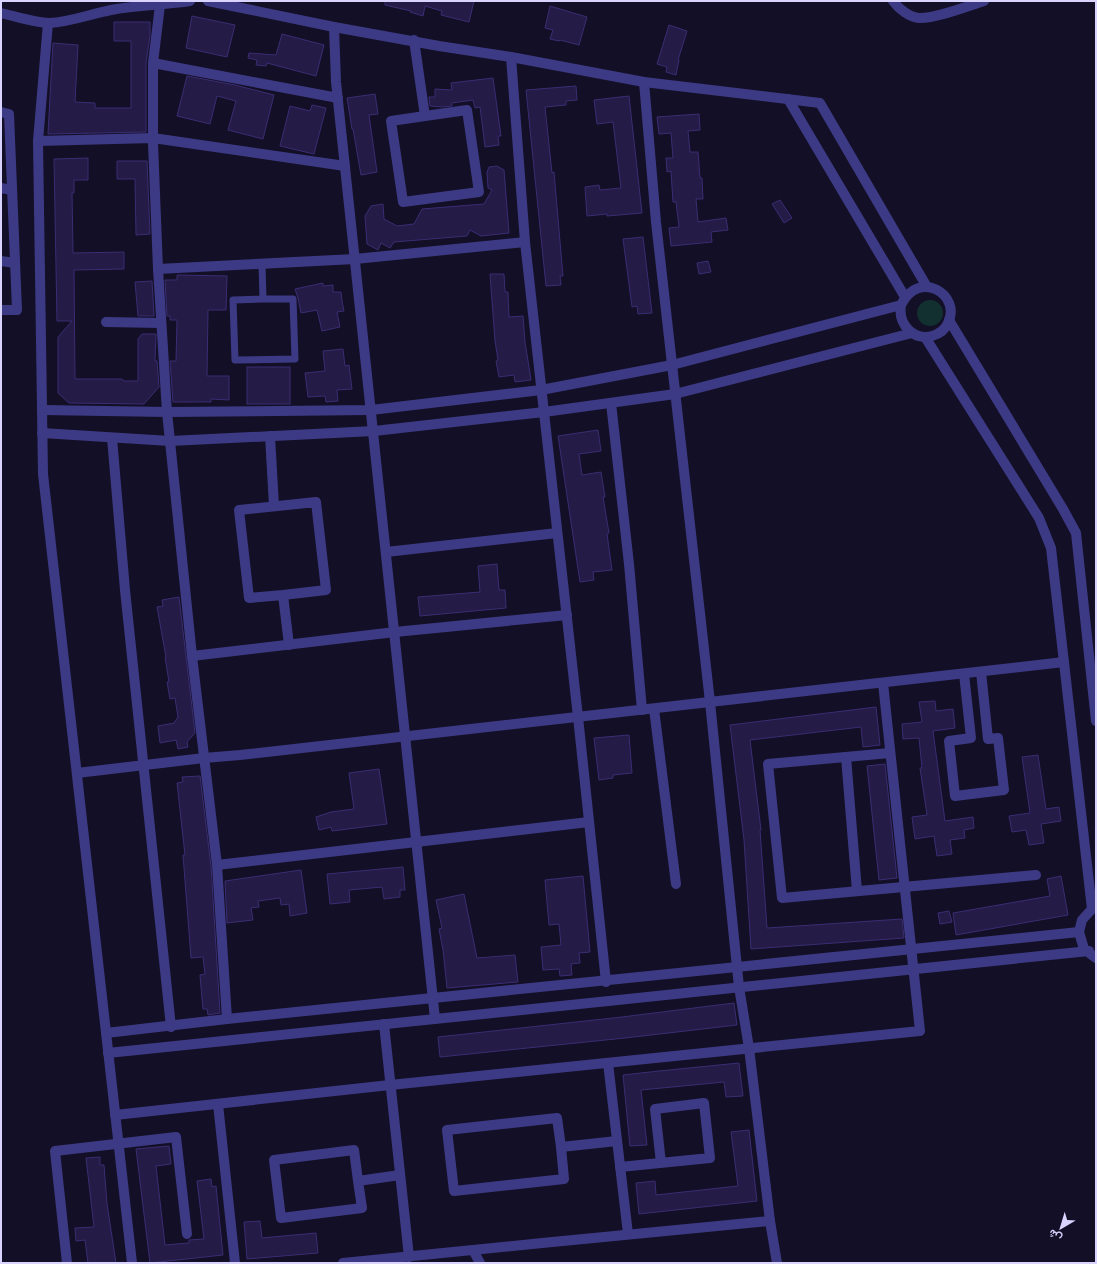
<svg xmlns="http://www.w3.org/2000/svg" width="1097" height="1264" font-family="Inter,Vazirmatn,sans-serif">
	<style>
		.green { fill: #12302f }
		.building { fill: #241b47; stroke: #3b2d73 }
		.lines { fill: none; stroke-linecap: round; stroke-linejoin: round }
		.service { stroke: #3d3a85; stroke-width: 7 }
		.minor { stroke: #3d3a85; stroke-width: 10 }
	</style>
	<rect width="100%" height="100%" fill="#130f26"/>
	<!-- green -->
	<circle class="green" cx="930" cy="313" r="13"/>
	<!-- building -->
	<g class="building">
		<path d="M 385,1 L 474,1 L 469,22 L 441,15 L 442,11 L 425,6 L 423,16 L 410,12 L 411,11 L 385,5 Z"/>
		<path d="M 550,6 L 587,17 L 579,45 L 560,40 L 559,41 L 550,39 L 553,30 L 545,28 Z"/>
		<path d="M 192,16 L 235,25 L 227,57 L 186,48 Z"/>
		<path d="M 114,22 L 150,22 L 150,36 L 146,63 L 146,132 L 48,134 L 53,43 L 78,45 L 75,102 L 95,103 L 95,108 L 131,108 L 131,41 L 114,41 Z"/>
		<path d="M 669,25 L 687,31 L 678,60 L 679,60 L 676,75 L 666,72 L 667,67 L 657,64 Z"/>
		<path d="M 282,34 L 324,45 L 316,76 L 267,63 L 266,66 L 256,65 L 257,60 L 248,58 L 249,53 L 276,55 Z"/>
		<path d="M 187,76 L 235,85 L 274,95 L 263,139 L 228,130 L 236,101 L 217,96 L 210,124 L 177,116 Z"/>
		<path d="M 493,78 L 501,136 L 498,136 L 499,145 L 485,147 L 480,107 L 475,108 L 473,100 L 452,103 L 452,106 L 443,107 L 430,106 L 429,97 L 435,97 L 435,89 L 452,90 L 451,83 Z"/>
		<path d="M 576,86 L 577,100 L 566,101 L 566,105 L 545,107 L 552,173 L 554,172 L 563,276 L 560,276 L 561,285 L 546,286 L 526,90 Z"/>
		<path d="M 375,94 L 378,114 L 369,115 L 377,172 L 361,175 L 353,129 L 352,129 L 347,98 Z"/>
		<path d="M 629,96 L 642,213 L 607,216 L 607,214 L 587,216 L 585,187 L 599,185 L 600,190 L 621,188 L 613,122 L 597,124 L 594,100 Z"/>
		<path d="M 312,105 L 326,108 L 314,154 L 280,146 L 290,106 L 310,111 Z"/>
		<path d="M 699,114 L 700,130 L 688,131 L 690,152 L 698,152 L 700,178 L 702,178 L 703,199 L 696,199 L 698,222 L 726,218 L 728,230 L 711,232 L 712,242 L 671,246 L 669,228 L 679,227 L 676,202 L 673,202 L 671,171 L 667,172 L 666,158 L 673,158 L 671,133 L 659,134 L 657,117 Z"/>
		<path d="M 88,158 L 88,180 L 74,180 L 74,193 L 72,193 L 73,253 L 124,252 L 124,269 L 74,270 L 75,379 L 122,379 L 124,381 L 138,381 L 138,339 L 142,334 L 156,334 L 155,361 L 157,361 L 159,387 L 144,404 L 69,403 L 58,393 L 58,337 L 72,321 L 57,321 L 54,159 Z"/>
		<path d="M 117,161 L 147,161 L 150,234 L 136,235 L 135,179 L 117,179 Z"/>
		<path d="M 497,166 L 504,170 L 509,233 L 481,236 L 470,230 L 467,236 L 394,242 L 390,248 L 381,243 L 378,250 L 367,244 L 365,216 L 371,206 L 383,204 L 384,219 L 397,226 L 414,224 L 422,209 L 484,204 L 492,190 L 488,188 L 487,172 L 489,167 Z"/>
		<path d="M 780,200 L 792,218 L 784,223 L 772,204 Z"/>
		<path d="M 643,237 L 652,313 L 638,314 L 637,306 L 632,307 L 623,239 Z"/>
		<path d="M 708,261 L 711,272 L 699,274 L 697,263 Z"/>
		<path d="M 490,274 L 504,274 L 505,292 L 508,292 L 509,317 L 523,316 L 525,342 L 531,380 L 515,382 L 514,375 L 499,377 L 496,361 L 498,360 L 495,341 Z"/>
		<path d="M 177,275 L 227,276 L 226,310 L 208,310 L 207,376 L 229,376 L 229,400 L 211,399 L 211,402 L 173,402 L 170,361 L 176,361 L 177,320 L 170,320 L 170,316 L 167,316 L 165,280 L 177,280 Z"/>
		<path d="M 152,281 L 154,316 L 138,316 L 135,282 Z"/>
		<path d="M 323,283 L 323,286 L 333,285 L 333,292 L 341,292 L 342,301 L 344,311 L 337,312 L 340,327 L 322,331 L 317,310 L 301,313 L 298,298 L 295,289 Z"/>
		<path d="M 343,349 L 345,366 L 349,365 L 352,389 L 337,390 L 338,401 L 326,402 L 325,396 L 308,397 L 305,373 L 325,371 L 323,351 Z"/>
		<rect x="247" y="367" width="43" height="37"/>
		<path d="M 598,430 L 601,451 L 579,454 L 582,475 L 601,472 L 605,497 L 603,497 L 609,533 L 607,534 L 612,570 L 593,572 L 594,580 L 580,582 L 558,436 Z"/>
		<path d="M 497,564 L 499,590 L 505,590 L 506,608 L 420,616 L 418,597 L 480,592 L 478,566 Z"/>
		<path d="M 179,597 L 195,733 L 187,742 L 188,747 L 178,749 L 176,740 L 160,743 L 158,726 L 174,723 L 178,717 L 175,698 L 170,699 L 167,682 L 169,682 L 165,657 L 166,657 L 157,607 L 163,606 L 162,600 Z"/>
		<path d="M 935,701 L 936,711 L 953,709 L 955,728 L 933,731 L 945,821 L 973,817 L 974,828 L 964,830 L 965,838 L 950,840 L 952,854 L 937,856 L 934,836 L 915,839 L 912,817 L 927,815 L 920,768 L 922,768 L 919,738 L 903,739 L 902,724 L 922,722 L 919,702 Z"/>
		<path d="M 876,707 L 880,745 L 863,747 L 861,727 L 750,740 L 761,830 L 760,830 L 767,928 L 902,919 L 904,938 L 751,949 L 744,840 L 730,725 Z"/>
		<path d="M 629,735 L 632,773 L 613,775 L 613,778 L 599,780 L 594,738 Z"/>
		<path d="M 1038,755 L 1046,809 L 1059,807 L 1061,821 L 1041,824 L 1044,843 L 1029,845 L 1026,830 L 1012,832 L 1009,816 L 1030,813 L 1022,757 Z"/>
		<path d="M 885,764 L 897,878 L 879,880 L 867,766 Z"/>
		<path d="M 379,769 L 387,824 L 332,831 L 331,827 L 319,830 L 316,817 L 331,812 L 354,809 L 349,773 Z"/>
		<path d="M 200,776 L 211,866 L 220,1013 L 208,1015 L 207,1009 L 203,1009 L 202,999 L 200,975 L 205,974 L 203,957 L 191,958 L 183,855 L 185,855 L 177,783 L 183,782 L 182,777 Z"/>
		<path d="M 403,867 L 405,890 L 400,890 L 400,897 L 384,899 L 382,887 L 349,890 L 350,902 L 330,904 L 327,874 Z"/>
		<path d="M 301,870 L 307,913 L 290,916 L 289,904 L 281,905 L 280,898 L 258,901 L 259,907 L 251,908 L 253,920 L 227,923 L 225,881 Z"/>
		<path d="M 583,876 L 590,952 L 579,953 L 580,963 L 571,964 L 572,975 L 560,976 L 559,969 L 543,970 L 541,947 L 561,945 L 559,924 L 549,925 L 545,880 Z"/>
		<path d="M 1061,876 L 1068,915 L 956,935 L 953,913 L 1050,896 L 1047,879 Z"/>
		<path d="M 464,894 L 477,958 L 515,955 L 518,982 L 447,988 L 443,950 L 439,929 L 442,928 L 436,900 Z"/>
		<path d="M 949,911 L 952,922 L 940,924 L 938,913 Z"/>
		<path d="M 734,1003 L 737,1025 L 625,1038 L 440,1057 L 438,1037 L 622,1017 Z"/>
		<path d="M 739,1063 L 743,1096 L 726,1097 L 724,1082 L 641,1090 L 647,1145 L 630,1146 L 623,1075 L 659,1071 Z"/>
		<path d="M 749,1130 L 757,1201 L 639,1214 L 636,1183 L 655,1181 L 656,1195 L 738,1186 L 731,1132 Z"/>
		<path d="M 169,1146 L 171,1164 L 156,1166 L 165,1245 L 189,1243 L 189,1240 L 204,1239 L 197,1181 L 211,1179 L 212,1187 L 216,1186 L 223,1255 L 150,1263 L 136,1149 Z"/>
		<path d="M 100,1157 L 100,1165 L 104,1165 L 107,1204 L 116,1263 L 88,1263 L 85,1240 L 76,1241 L 75,1228 L 94,1227 L 86,1158 Z"/>
		<path d="M 260,1221 L 262,1238 L 316,1233 L 318,1253 L 247,1259 L 244,1222 Z"/>
	</g>
	<g class="lines">
		<!-- service -->
		<path class="service" d="M 262,264 L 263,299 L 233,300 L 235,360 L 295,359 L 293,299 L 263,299"/>
		<!-- minor -->
		<g class="minor">
			<path d="M 208,1 L 334,27 L 439,46 L 511,57 L 644,82 L 820,103 L 927,287"/>
			<path d="M 893,1 C 899,9 909,17 919,18 C 935,19 968,6 984,1"/>
			<path d="M 160,5 L 153,63 L 153,143 L 158,269 L 167,412 L 192,656 L 217,865 L 227,1019"/>
			<path d="M 1,13 C 14,16 37,23 49,23 C 71,22 90,14 111,10 C 137,5 164,5 190,1"/>
			<path d="M 48,23 L 38,141 L 43,474 L 132,1263"/>
			<path d="M 334,27 L 336,82 L 435,1019"/>
			<path d="M 414,40 L 425,116 L 391,121 L 403,202 L 479,192 L 467,110 L 425,116"/>
			<path d="M 511,57 L 525,242 L 578,717 L 606,982"/>
			<path d="M 153,63 L 338,98"/>
			<path d="M 644,82 L 656,222 L 710,702 L 739,987 L 749,1048 L 770,1221 L 777,1263"/>
			<path d="M 788,99 L 905,297"/>
			<path d="M 1,112 L 9,114 L 17,310 L 1,310"/>
			<path d="M 38,141 L 153,138 L 345,166"/>
			<path d="M 1,188 L 12,190"/>
			<path d="M 1,261 L 15,263"/>
			<path d="M 158,269 L 355,259 L 525,242"/>
			<path d="M 949,320 L 1063,509 L 1076,533 L 1096,721"/>
			<path d="M 106,322 L 161,323"/>
			<path d="M 925,337 L 1039,518 L 1051,548 L 1092,909"/>
			<path d="M 611,403 L 629,564 L 642,710"/>
			<path d="M 42,410 L 167,412 L 371,410 L 541,390 L 672,365 L 901,305 C 919,268 962,295 948,323 C 945,330 939,334 932,336 C 912,341 898,323 901,305"/>
			<path d="M 42,433 L 170,441 L 374,431 L 544,412 L 675,394 L 912,333"/>
			<path d="M 270,436 L 274,506"/>
			<path d="M 112,438 L 125,590 L 171,1027"/>
			<path d="M 386,552 L 557,533"/>
			<path d="M 283,595 L 326,590 L 316,502 L 239,510 L 249,598 L 283,595 L 289,645"/>
			<path d="M 192,656 L 395,632 L 567,615"/>
			<path d="M 964,674 L 971,738 L 949,741 L 955,796 L 1004,790 L 998,738 L 988,739 L 981,672"/>
			<path d="M 654,709 L 676,884"/>
			<path d="M 890,753 L 768,764 L 782,898 L 1036,875"/>
			<path d="M 846,757 L 857,891"/>
			<path d="M 77,773 L 204,758 L 240,755 L 1064,662"/>
			<path d="M 217,865 L 589,822"/>
			<path d="M 1096,908 L 1092,909 L 1082,920 L 1079,932 L 1084,949 L 1096,958"/>
			<path d="M 384,1024 L 409,1257"/>
			<path d="M 106,1033 L 227,1019 L 1079,932"/>
			<path d="M 108,1053 L 1089,951"/>
			<path d="M 608,1063 L 628,1234"/>
			<path d="M 218,1104 L 235,1263"/>
			<path d="M 115,1115 L 390,1085 L 920,1031 L 883,683"/>
			<path d="M 561,1147 L 557,1118 L 447,1130 L 454,1191 L 564,1179 L 561,1147 L 617,1141"/>
			<path d="M 620,1167 L 710,1158 L 704,1103 L 655,1109 L 661,1163"/>
			<path d="M 358,1181 L 354,1150 L 274,1160 L 281,1218 L 362,1208 L 358,1181 L 400,1175"/>
			<path d="M 473,1250 L 480,1263"/>
			<path d="M 67,1263 L 55,1151 L 176,1137 L 187,1234"/>
			<path d="M 343,1263 C 485,1249 628,1234 770,1221"/>
		</g>
	</g>
	<!-- border -->
	<rect width="1097" height="1264" fill="none" stroke="#d9d4ff" stroke-width="4"/>
	<!-- north arrow -->
	<g transform="translate(1061 1228) rotate(218)" stroke="#130f26" stroke-width="3" paint-order="stroke">
	<path d="M0-3L7 15L0 10L-7 15Z" fill="#d9d4ff"/>
	<text y="-6" font-size="11" font-weight="bold" text-anchor="middle" fill="#d9d4ff">ش</text>
	</g>
</svg>
